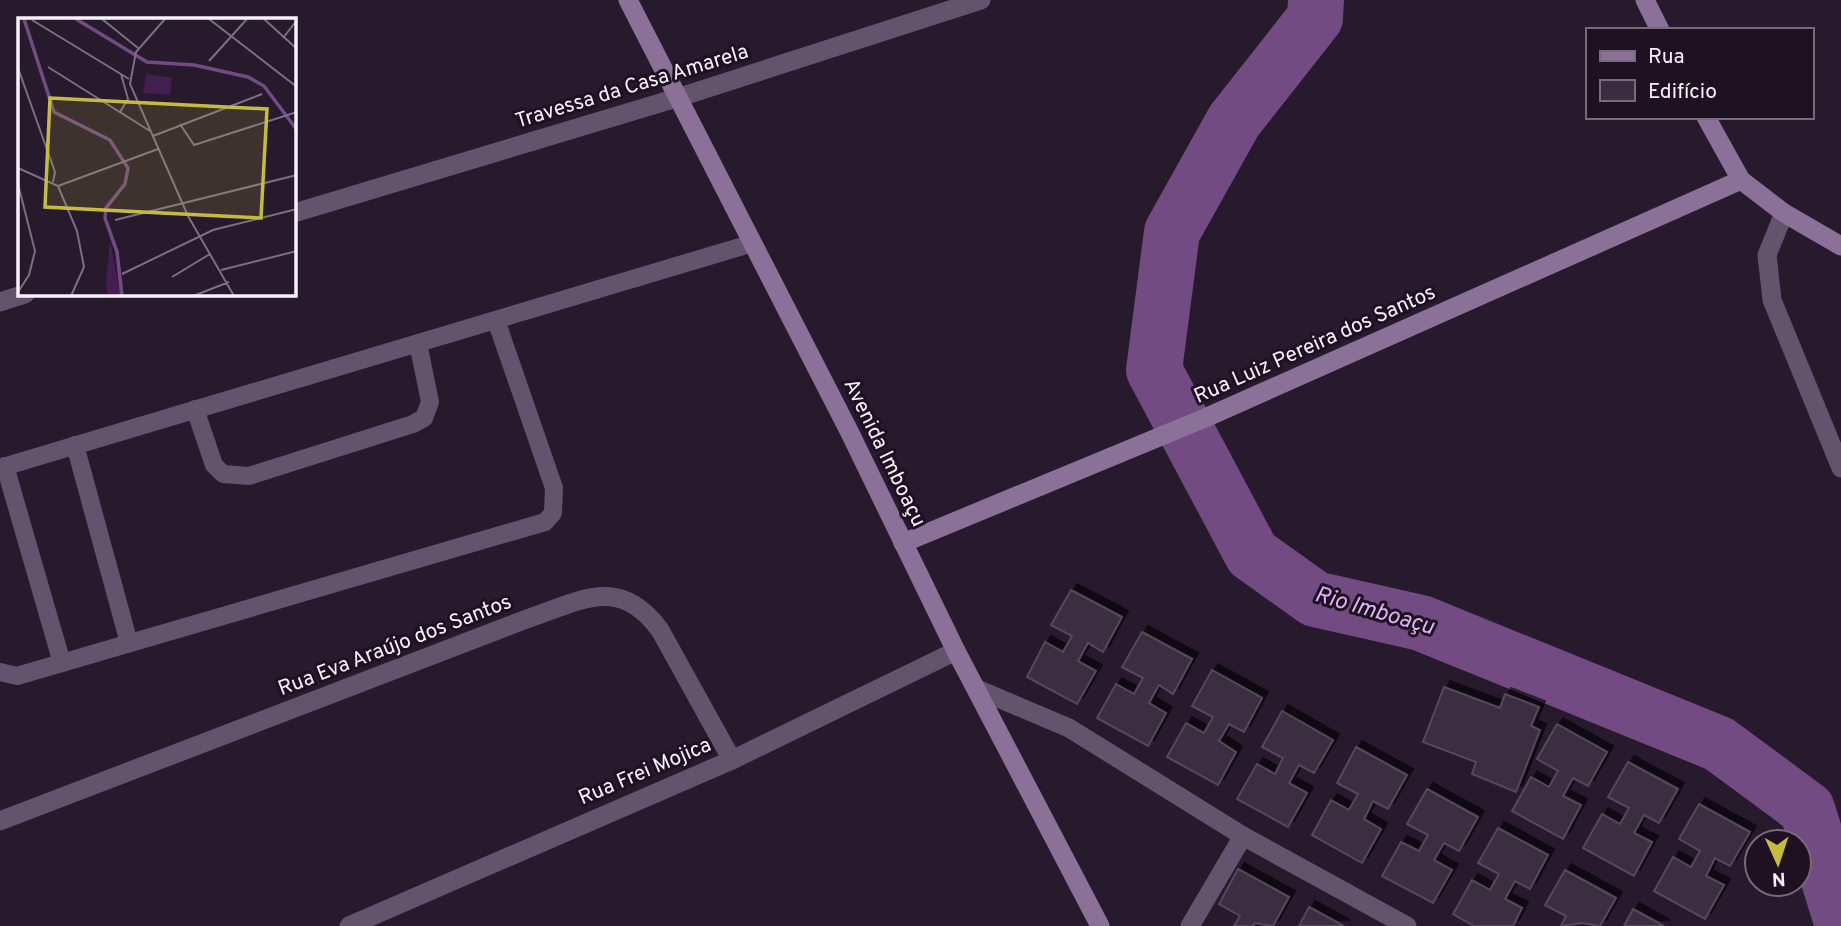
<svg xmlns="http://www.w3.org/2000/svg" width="1841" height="926" font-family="Overpass,sans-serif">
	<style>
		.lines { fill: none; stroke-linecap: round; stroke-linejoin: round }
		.river { stroke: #724b83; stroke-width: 56 }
		.building { fill: #3a2d40; stroke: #56485c; stroke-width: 2; filter: url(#shadow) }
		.service { stroke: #64536c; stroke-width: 18 }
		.minor { stroke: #64536c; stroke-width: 19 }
		.secondary { stroke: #8b7098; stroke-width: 19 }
		.labels { text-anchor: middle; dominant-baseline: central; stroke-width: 6; stroke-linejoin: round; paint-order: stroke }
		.street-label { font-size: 21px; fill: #f9f1fd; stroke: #1d1122 }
		.water-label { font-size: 23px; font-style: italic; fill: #e0b3f5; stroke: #1d1122 }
		.inset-river { fill: none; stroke: #724b83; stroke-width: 3.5 }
		.inset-road { fill: none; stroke: #7a7080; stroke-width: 2 }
		.view { fill: #c5bc3d; fill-opacity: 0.15; stroke: #c5bc3d; stroke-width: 3.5 }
		.inset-edge { fill: none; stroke: #f9f1fd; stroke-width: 3.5 }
	</style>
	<defs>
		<filter id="shadow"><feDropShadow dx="6" dy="-6" stdDeviation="0" flood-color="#0009"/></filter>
	</defs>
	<rect width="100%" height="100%" fill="#261a2c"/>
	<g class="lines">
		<!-- river -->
		<path class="river" d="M 1316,0 L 1315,18 L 1234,121 L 1172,232 L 1154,370 L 1252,554 L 1315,599 L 1421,623 L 1719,744 L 1807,809 L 1841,919"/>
	</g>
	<!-- building -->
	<g class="building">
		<path d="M 1071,590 L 1122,617 L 1103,652 L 1088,643 L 1078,661 L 1096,671 L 1077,704 L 1027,677 L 1045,642 L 1063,652 L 1072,636 L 1051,625 Z"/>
		<path d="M 1142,632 L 1192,659 L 1173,694 L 1159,685 L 1149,703 L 1166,713 L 1148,746 L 1097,718 L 1116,684 L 1134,694 L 1143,678 L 1122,667 Z"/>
		<path d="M 1212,670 L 1262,698 L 1244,732 L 1229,724 L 1219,741 L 1236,752 L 1218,785 L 1167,757 L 1186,723 L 1204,733 L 1213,717 L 1192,706 Z"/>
		<path d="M 1444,687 L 1500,708 L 1505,694 L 1539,707 L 1531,726 L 1540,730 L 1516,792 L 1472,774 L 1476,762 L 1423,742 Z"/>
		<path d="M 1282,711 L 1333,740 L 1314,773 L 1299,765 L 1289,783 L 1307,793 L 1288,827 L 1237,799 L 1257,764 L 1275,774 L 1283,758 L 1262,747 Z"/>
		<path d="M 1557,724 L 1607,752 L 1588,786 L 1573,778 L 1563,796 L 1581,805 L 1563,839 L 1512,811 L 1531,777 L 1549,787 L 1558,771 L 1537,759 Z"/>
		<path d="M 1356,747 L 1407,775 L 1388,809 L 1373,801 L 1364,819 L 1381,829 L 1362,863 L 1312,835 L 1331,800 L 1349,810 L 1358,794 L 1337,783 Z"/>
		<path d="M 1628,762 L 1678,789 L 1659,823 L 1644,815 L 1634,833 L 1652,842 L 1634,876 L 1583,848 L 1602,814 L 1620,824 L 1629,808 L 1608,797 Z"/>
		<path d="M 1427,789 L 1478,817 L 1459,851 L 1444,843 L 1434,860 L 1452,870 L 1433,903 L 1382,876 L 1401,842 L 1419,851 L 1428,835 L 1407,824 Z"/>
		<path d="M 1699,804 L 1750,832 L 1730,866 L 1715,858 L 1706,876 L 1724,885 L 1705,919 L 1654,891 L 1673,857 L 1691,867 L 1700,851 L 1679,839 Z"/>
		<path d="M 1498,828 L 1548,855 L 1530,889 L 1515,881 L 1505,899 L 1522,908 L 1513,926 L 1474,926 L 1453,914 L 1472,880 L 1490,890 L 1499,874 L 1478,863 Z"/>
		<path d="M 1238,869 L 1289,897 L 1273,926 L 1255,923 L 1253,926 L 1234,926 L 1240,916 L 1219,904 Z"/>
		<path d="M 1565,870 L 1616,898 L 1600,926 L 1582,923 L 1561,926 L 1566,916 L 1545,905 Z"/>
		<path d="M 1309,907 L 1344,926 L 1299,926 Z"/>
		<path d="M 1633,909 L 1664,926 L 1624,926 Z"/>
	</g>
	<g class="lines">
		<!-- service -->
		<g class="service">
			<path d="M 195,409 L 214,465 L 223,474 L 249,476 L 413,424 L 424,418 L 430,402 L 418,343"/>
			<path d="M 75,445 L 129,643"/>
			<path d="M 5,466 L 62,663"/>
			<path d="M 0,468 L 753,243"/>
			<path d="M 0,672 L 17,676 L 545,522 L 553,513 L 554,488 L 496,320"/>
		</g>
		<!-- minor -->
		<g class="minor">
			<path d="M 294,213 L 680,97 L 981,0"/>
			<path d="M 1784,213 L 1767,255 L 1772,300 L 1841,468"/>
			<path d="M 0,302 L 25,294"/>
			<path d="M 977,689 L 1069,728 L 1243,836 L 1407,926"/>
			<path d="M 0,821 L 524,620 C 579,602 618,573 660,630 L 732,760"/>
			<path d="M 349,926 L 732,760 L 956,651"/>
			<path d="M 1190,926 L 1243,836"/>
		</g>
		<!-- secondary -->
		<g class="secondary">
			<path d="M 628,0 L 849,431 L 956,651 L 1100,926"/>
			<path d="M 1645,0 L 1660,30"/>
			<path d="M 1706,117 L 1741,180 L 1784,213 L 1841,246"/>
			<path d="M 903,543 L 1205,418 L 1741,180"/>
		</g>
	</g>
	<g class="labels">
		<!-- street labels -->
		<g class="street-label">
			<text transform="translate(632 87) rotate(-17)">Travessa da Casa Amarela</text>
			<text transform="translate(1315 345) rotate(-24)">Rua Luiz Pereira dos Santos</text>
			<text transform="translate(884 453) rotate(64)">Avenida Imboaçu</text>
			<text transform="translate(395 646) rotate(-21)">Rua Eva Araújo dos Santos</text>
			<text transform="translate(645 772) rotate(-23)">Rua Frei Mojica</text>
		</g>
		<!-- water labels -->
		<g class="water-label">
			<text transform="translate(1374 612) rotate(16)">Rio Imboaçu</text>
		</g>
	</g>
	<!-- overview -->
	<g transform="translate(18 18)">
		<rect width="278" height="278" fill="#261a2c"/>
		<path d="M 128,56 L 154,60 L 152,77 L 125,75 ZM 92,223 L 103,278 L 90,278 L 88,266 Z" fill="#421e51"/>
		<path class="inset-river" d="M 6,1 L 36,94 L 92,122 L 110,150 L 107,166 L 88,190 L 87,200 L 99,234 L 104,278M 58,1 L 129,44 L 176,47 L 230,59 L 246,68 L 279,112"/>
		<path class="inset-road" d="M 84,1 L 120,30M 147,1 L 118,34 L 112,66 L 170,198 L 216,278M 191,1 L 279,69M 246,1 L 279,31M 14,2 L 111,61M 265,20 L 279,2M 191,43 L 229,1M 30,49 L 132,113M 0,50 L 37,154 L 35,164M 102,94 L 110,81 L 103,56M 162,106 L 176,127 L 279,94M 135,118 L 244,76M 0,150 L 40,168 L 59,213 L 66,249 L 53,278M 0,166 L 17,233 L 11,257 L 0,274M 40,168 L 140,131M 97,202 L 279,157M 203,252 L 279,233M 104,256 L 195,212 L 279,191M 154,259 L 192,236M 175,278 L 211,264"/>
		<path class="view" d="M 32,80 L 249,91 L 243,200 L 27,189 Z"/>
		<rect width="278" height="278" class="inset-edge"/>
	</g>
	<!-- legend -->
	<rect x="1586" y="28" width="228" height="91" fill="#1d1122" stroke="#756b7a" stroke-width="2"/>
	<rect x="1600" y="51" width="35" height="10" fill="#8b7098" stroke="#756b7a" stroke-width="2"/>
	<text x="1648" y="63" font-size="21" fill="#f9f1fd">Rua</text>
	<rect x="1600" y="80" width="35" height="21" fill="#3a2d40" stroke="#756b7a" stroke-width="2"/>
	<text x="1648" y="98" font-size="21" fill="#f9f1fd">Edifício</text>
	<!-- north arrow -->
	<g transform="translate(1778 863) rotate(177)"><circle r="33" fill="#1d1122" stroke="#756b7a" stroke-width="2"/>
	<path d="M0-5L12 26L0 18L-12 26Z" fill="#c5bc3d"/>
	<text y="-10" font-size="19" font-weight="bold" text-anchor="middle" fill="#f9f1fd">N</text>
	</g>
</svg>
